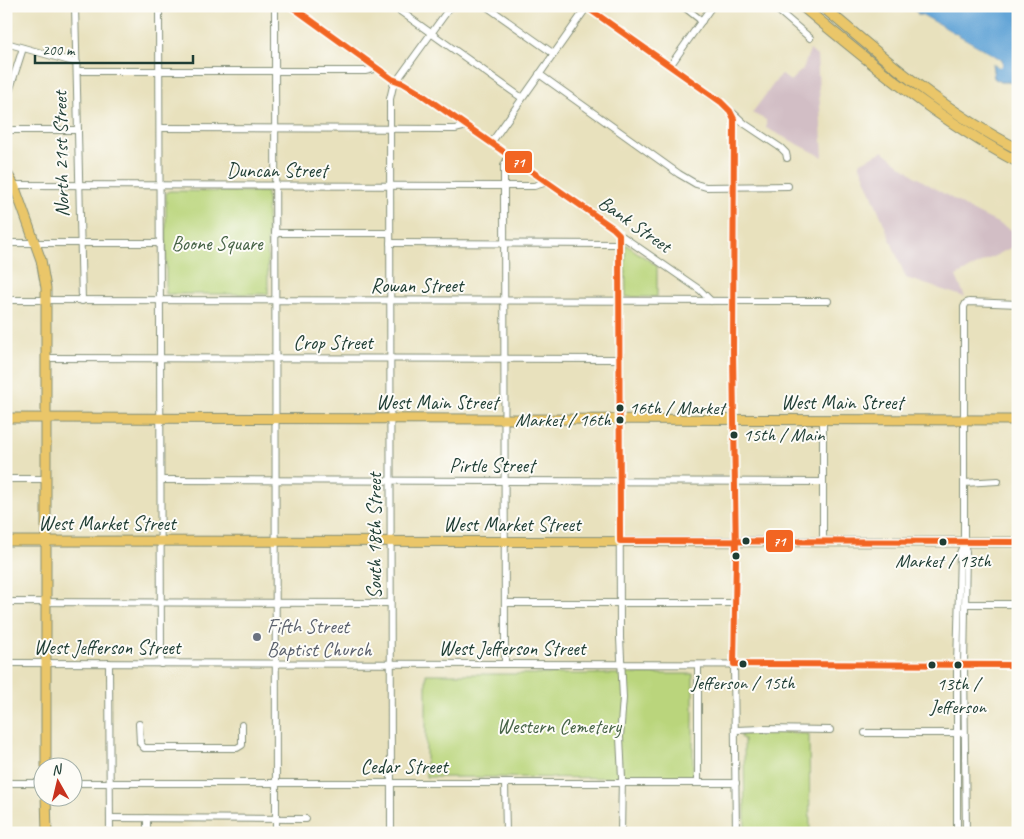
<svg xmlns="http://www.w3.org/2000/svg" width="1024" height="839" font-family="Caveat,sans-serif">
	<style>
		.industrial { fill: #d2bec5 }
		.green { fill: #bad57b; stroke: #6c8958 }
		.water { fill: #64a5d7; stroke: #427186 }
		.pier { fill: #e8e1bd }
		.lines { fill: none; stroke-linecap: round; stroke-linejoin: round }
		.minor-casing { stroke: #848f78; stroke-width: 8 }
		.major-casing { stroke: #848f78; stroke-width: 11 }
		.highway-casing { stroke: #848f78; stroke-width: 12 }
		.minor { stroke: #fff; stroke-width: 6 }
		.major { stroke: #eac669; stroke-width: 9 }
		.highway { stroke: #eac669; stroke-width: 10 }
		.bus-1-casing { stroke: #fdfcf7; stroke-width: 10 }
		.bus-1 { stroke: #f26522; stroke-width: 6 }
		.bus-dot { fill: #1f3d34; stroke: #fdfcf7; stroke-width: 2 }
		.worship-dot { fill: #6b7280; stroke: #fdfcf7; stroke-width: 2 }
		.labels { text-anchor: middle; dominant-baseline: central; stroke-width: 4; stroke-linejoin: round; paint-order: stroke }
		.bus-label { font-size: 19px; fill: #1f3d34; stroke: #fdfcf7 }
		.street-label { font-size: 20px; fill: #1f3d34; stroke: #fdfcf7 }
		.park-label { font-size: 20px; fill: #466346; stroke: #fdfcf7 }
		.worship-label { font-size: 20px; fill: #5b616d; stroke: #fdfcf7; text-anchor: start }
		.line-badge { stroke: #fdfcf7; stroke-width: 2 }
		.badge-label { font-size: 14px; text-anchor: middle; font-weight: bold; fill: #fff }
	</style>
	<rect width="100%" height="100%" fill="#fdfcf7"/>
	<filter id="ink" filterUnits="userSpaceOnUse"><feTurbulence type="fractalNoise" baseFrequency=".02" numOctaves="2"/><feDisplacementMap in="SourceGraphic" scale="10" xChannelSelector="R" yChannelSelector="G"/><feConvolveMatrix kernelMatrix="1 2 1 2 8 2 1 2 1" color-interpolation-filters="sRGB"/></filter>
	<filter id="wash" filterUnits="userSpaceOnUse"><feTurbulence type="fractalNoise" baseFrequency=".0096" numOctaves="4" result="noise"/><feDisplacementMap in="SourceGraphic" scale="20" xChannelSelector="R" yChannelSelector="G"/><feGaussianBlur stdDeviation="1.12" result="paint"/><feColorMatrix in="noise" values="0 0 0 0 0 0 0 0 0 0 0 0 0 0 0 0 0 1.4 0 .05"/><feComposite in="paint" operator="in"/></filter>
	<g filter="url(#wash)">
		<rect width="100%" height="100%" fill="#e8e1bd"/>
		<!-- industrial -->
		<g class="industrial">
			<path d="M 810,50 L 817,56 L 823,157 L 766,128 L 766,120 L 752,113 L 781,74 L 790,81 L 803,69 Z"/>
			<path d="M 883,151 L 916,177 L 971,210 L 1018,233 L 1018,244 L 956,276 L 965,297 L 906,278 L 859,163 Z"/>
		</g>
		<!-- green -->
		<g class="green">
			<path d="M 170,191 L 267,192 L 268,294 L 166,294 L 166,194 L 167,192 Z"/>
			<path d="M 625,244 L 657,266 L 657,297 L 626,297 Z"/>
			<path d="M 426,674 L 693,674 L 693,778 L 426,777 Z"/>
			<path d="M 769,731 C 783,731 795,734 809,734 L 810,833 L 745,833 L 744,739 L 741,738 L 741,734 L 761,734 Z"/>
		</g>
		<!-- water -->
		<path class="water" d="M 909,6 L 1018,6 L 1018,85 L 1009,82 L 1000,82 L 994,78 L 992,63 L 999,67 L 1002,65 L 1002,60 L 922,15 L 918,15 L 918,13 Z"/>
		<!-- pier -->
		<path class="pier" d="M 922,15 L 1002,60 L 1002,66 L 999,67 L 992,63 L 992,61 L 999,64 L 1001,63 L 922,17 L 918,18 Z"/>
	</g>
	<g filter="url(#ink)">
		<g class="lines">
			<defs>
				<g id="minor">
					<path d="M 75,6 L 82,301"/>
					<path d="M 159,6 L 161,664"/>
					<path d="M 275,6 L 276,833"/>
					<path d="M 291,6 L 392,79 L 403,83 L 418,92 L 613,228 L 619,234 L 700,290 L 711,301"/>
					<path d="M 393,6 L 522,98"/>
					<path d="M 486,6 L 554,54"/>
					<path d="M 585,6 L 721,102 L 745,124 L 781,148 L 786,153 L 787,158"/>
					<path d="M 683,6 L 702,21"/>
					<path d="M 773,6 L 810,38"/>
					<path d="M 6,43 L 77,63"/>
					<path d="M 670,66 L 712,6"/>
					<path d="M 77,71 L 365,71 L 378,68"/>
					<path d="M 539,74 L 679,174 L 696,184 L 706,187 L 788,186"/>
					<path d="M 6,101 L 23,48"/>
					<path d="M 730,111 L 734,119 L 733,352 L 736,541 L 734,664 L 736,833"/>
					<path d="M 160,128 L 455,129 L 467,126"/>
					<path d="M 6,130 L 78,130"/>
					<path d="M 491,143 L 587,7"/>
					<path d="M 6,185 L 504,186 L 534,186 L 548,182"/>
					<path d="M 275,233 L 390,233"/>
					<path d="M 619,234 L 620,638 L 623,698 L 620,737 L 622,778 L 621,833"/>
					<path d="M 6,243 L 160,243"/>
					<path d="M 390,243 L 619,244"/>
					<path d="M 6,300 L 828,301"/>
					<path d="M 46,358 L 620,359"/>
					<path d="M 6,479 L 46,479"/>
					<path d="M 161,480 L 823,482"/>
					<path d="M 964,483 L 998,481"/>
					<path d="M 823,542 L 823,420"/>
					<path d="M 6,602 L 390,603"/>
					<path d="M 505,603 L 735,603"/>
					<path d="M 965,604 L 1018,604"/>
					<path d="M 6,663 L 1018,665"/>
					<path d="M 109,663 L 110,833"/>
					<path d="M 505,664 L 504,186 L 504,166 L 509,155"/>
					<path d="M 139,724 L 140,743 L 144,748 L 237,748 L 242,745 L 242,725"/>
					<path d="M 736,730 L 762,729 L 830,730"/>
					<path d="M 865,733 L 961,733"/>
					<path d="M 6,783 L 42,783"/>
					<path d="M 72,783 L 736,783"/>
					<path d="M 505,783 L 506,833"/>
					<path d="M 698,783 L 698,665"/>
					<path d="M 110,818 L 306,819"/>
					<path d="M 147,818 L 147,833"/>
					<path d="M 391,833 L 390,99 L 393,86 L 451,6"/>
					<path d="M 957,833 L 957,665 L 960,553 L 964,543"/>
					<path d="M 966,833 L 964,665 L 966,552 L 964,543 L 964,307 L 966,303 L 969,302 L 1018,304"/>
				</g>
				<g id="major">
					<path d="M 6,172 L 14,185 L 41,260 L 46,288 L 46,766"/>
					<path d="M 6,418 L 1018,420"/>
					<path d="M 6,541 L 1018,542"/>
					<path d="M 46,796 L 47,833"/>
				</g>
				<g id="highway">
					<path d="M 802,6 C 870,63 939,120 1018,162"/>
					<path d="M 822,6 C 883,58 945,112 1018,149"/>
				</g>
			</defs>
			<!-- minor casing -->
			<use href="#minor" class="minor-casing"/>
			<!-- major casing -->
			<use href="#major" class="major-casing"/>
			<!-- highway casing -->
			<use href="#highway" class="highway-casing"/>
			<!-- minor -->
			<use href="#minor" class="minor"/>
			<!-- major -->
			<use href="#major" class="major"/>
			<!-- highway -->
			<use href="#highway" class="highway"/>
			<defs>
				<g id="bus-1">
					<path d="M 291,6 L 392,79 L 403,83 L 418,92 L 613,228 L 619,234 L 620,541 L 1018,542"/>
					<path d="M 585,6 L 721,102 L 730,111 L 734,119 L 733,352 L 736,556 L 734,664 L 1018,665"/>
				</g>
			</defs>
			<!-- bus-1 casing -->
			<use href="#bus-1" class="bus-1-casing"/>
			<!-- bus-1 -->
			<use href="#bus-1" class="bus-1"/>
		</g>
	</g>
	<!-- markers -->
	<g class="bus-dot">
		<circle cx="620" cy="408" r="4.5"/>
		<circle cx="620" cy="420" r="4.5"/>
		<circle cx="734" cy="435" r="4.5"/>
		<circle cx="746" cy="541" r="4.5"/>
		<circle cx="943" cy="542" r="4.5"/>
		<circle cx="736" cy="556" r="4.5"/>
		<circle cx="743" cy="664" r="4.5"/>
		<circle cx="932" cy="665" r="4.5"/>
		<circle cx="958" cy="665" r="4.5"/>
	</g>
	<circle class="worship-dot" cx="257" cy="637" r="5"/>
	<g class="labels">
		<!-- bus labels -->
		<g class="bus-label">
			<text x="629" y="408" text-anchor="start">16th / Market</text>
			<text x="611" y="420" text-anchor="end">Market / 16th</text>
			<text x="743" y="435" text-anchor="start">15th / Main</text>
			<text x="943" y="561">Market / 13th</text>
			<text x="743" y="683">Jefferson / 15th</text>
			<text x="958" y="684">13th /<tspan x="958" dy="23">Jefferson</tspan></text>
		</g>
		<!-- street labels -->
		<g class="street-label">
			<text transform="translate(61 154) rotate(-91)">North 21st Street</text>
			<text x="277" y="170">Duncan Street</text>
			<text transform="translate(635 224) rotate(35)">Bank Street</text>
			<text x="417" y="285">Rowan Street</text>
			<text x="333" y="342">Crop Street</text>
			<text x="437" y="402">West Main Street</text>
			<text x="842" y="402">West Main Street</text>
			<text x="492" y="465">Pirtle Street</text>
			<text x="107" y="523">West Market Street</text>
			<text x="512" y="524">West Market Street</text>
			<text transform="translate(374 536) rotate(-90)">South 18th Street</text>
			<text x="107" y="647">West Jefferson Street</text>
			<text x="512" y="648">West Jefferson Street</text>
			<text x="404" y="766">Cedar Street</text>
		</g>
		<!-- park labels -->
		<g class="park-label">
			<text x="217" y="243">Boone Square</text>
			<text x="559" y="726">Western Cemetery</text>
		</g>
		<!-- worship labels -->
		<g class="worship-label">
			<text x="267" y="626">Fifth Street<tspan x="267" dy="23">Baptist Church</tspan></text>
		</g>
	</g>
	<g class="line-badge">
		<rect x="504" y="150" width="29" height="24" rx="5" fill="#f26522"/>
		<rect x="765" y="529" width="29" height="24" rx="5" fill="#f26522"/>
	</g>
	<g class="badge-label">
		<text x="518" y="167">71</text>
		<text x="779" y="546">71</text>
	</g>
	<!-- margin -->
	<rect width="1024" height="839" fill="none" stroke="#fdfcf7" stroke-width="25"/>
	<!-- north arrow -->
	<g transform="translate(58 782) rotate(352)"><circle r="24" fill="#fdfcf7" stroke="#a4b0a9"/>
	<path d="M0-4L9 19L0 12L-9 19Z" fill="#c8321e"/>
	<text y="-8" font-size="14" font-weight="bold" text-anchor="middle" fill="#1f3d34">N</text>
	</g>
	<!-- scale -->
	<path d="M35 55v8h158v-8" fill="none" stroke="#1f3d34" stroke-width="2.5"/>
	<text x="42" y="55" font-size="15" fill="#1f3d34" stroke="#fdfcf7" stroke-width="4" paint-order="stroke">200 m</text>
</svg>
